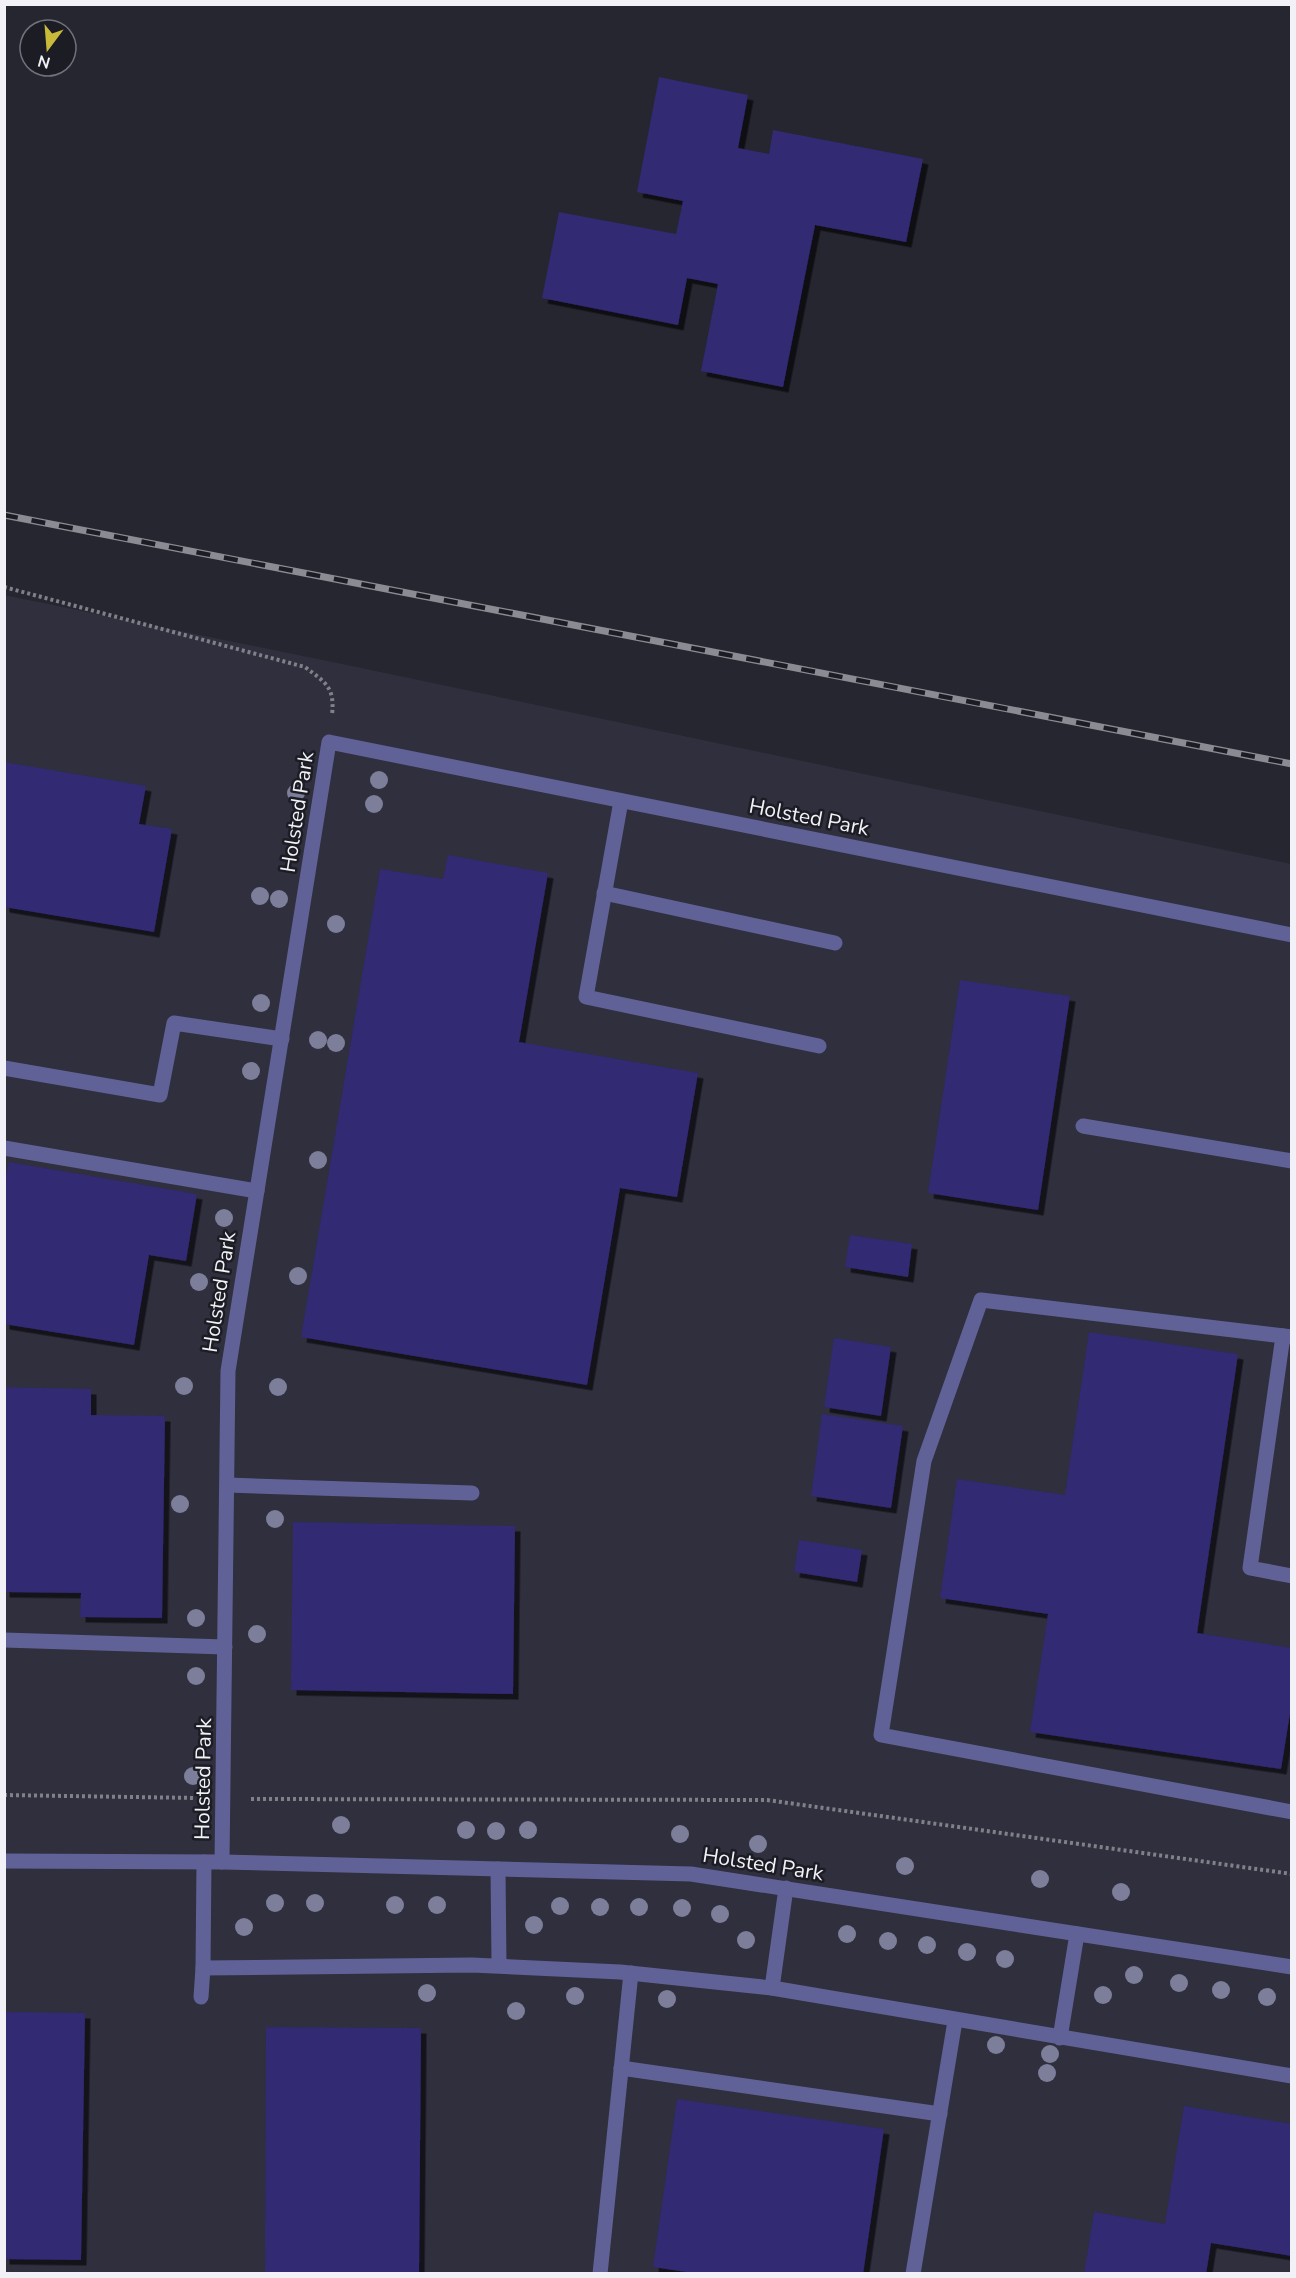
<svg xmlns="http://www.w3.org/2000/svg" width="1296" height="2278" font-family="'Nunito Sans',sans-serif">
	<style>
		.built { fill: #2f2f3e }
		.building { fill: #302973; filter: url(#shadow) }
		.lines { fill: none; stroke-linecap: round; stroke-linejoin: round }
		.path { stroke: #808088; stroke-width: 4; stroke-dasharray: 3 3; stroke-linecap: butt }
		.lane { stroke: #606196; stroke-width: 15 }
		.street { stroke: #606196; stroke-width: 15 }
		.rail-casing { stroke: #8b8c93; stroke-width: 7 }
		.rail { stroke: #1c1c25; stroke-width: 4.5; stroke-dasharray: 14; stroke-linecap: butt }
		.tree { fill: #7c7e9a }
		.labels { text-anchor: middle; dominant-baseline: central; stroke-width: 5; stroke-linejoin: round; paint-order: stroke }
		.street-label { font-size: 21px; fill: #f1f1f7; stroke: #1c1c25 }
	</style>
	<defs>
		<filter id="shadow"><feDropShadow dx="5.5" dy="5.5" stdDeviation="0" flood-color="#0009"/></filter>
	</defs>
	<rect width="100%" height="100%" fill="#25262f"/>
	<!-- built -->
	<path class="built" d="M 4,595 L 347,665 L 1291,864 L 1291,2273 L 5,2273 Z"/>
	<!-- building -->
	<g class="building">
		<path d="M 659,77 L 748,95 L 738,148 L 769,154 L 773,130 L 923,159 L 906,242 L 815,225 L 783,387 L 701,371 L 718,284 L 687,278 L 678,325 L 542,298 L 559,212 L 676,234 L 683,201 L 637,192 Z"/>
		<path d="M 4,762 L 146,786 L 139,824 L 172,829 L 154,932 L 4,907 Z"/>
		<path d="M 448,855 L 548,873 L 519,1042 L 698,1073 L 677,1197 L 620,1188 L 587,1385 L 301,1337 L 380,869 L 443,879 Z"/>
		<path d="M 960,980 L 1070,996 L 1038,1210 L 928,1193 Z"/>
		<path d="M 9,1162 L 197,1194 L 186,1261 L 149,1255 L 134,1345 L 4,1324 L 4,1186 Z"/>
		<path d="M 850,1235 L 912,1244 L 908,1277 L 845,1267 Z"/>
		<path d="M 1089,1332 L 1238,1354 L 1197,1633 L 1292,1648 L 1292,1701 L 1281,1769 L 1030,1732 L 1048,1614 L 940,1598 L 957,1479 L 1065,1495 Z"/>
		<path d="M 834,1338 L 891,1347 L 881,1416 L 824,1407 Z"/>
		<path d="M 4,1387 L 91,1389 L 91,1415 L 165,1416 L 162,1618 L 80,1617 L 81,1593 L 4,1592 Z"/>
		<path d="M 822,1414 L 903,1426 L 891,1508 L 811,1496 Z"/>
		<path d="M 293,1522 L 515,1526 L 513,1694 L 291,1690 Z"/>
		<path d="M 799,1540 L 862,1550 L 857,1582 L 794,1572 Z"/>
		<path d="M 4,2012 L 85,2013 L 81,2260 L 4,2259 Z"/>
		<path d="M 266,2027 L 421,2028 L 419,2274 L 265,2274 Z"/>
		<path d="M 677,2099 L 884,2129 L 863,2274 L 700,2274 L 653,2267 Z"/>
		<path d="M 1184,2106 L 1292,2124 L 1292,2256 L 1211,2243 L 1206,2274 L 1084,2274 L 1094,2212 L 1165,2224 Z"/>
	</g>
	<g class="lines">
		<!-- path -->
		<g class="path">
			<path d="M 4,587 L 305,667 C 326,683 335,687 332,715"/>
			<path d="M 4,1795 L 196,1798"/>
			<path d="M 251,1799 L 767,1800 L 1292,1874"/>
		</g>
		<!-- lane -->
		<g class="lane">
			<path d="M 621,801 L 586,997 L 819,1046"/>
			<path d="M 604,893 L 835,943"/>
			<path d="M 4,1068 L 160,1095 L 174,1023 L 282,1039"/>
			<path d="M 1083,1126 L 1292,1161"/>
			<path d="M 4,1148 L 257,1191"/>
			<path d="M 1283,1336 L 1250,1568 L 1292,1576"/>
			<path d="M 1292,1337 L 981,1300 L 924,1461 L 881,1735 L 1292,1812"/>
			<path d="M 227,1485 L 472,1493"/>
			<path d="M 4,1640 L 225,1647"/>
			<path d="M 204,1862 L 203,1968 L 472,1965 L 620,1972 L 772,1988 L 1292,2076"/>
			<path d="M 498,1869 L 499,1965"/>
			<path d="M 772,1988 L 786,1888"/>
			<path d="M 201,1997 L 203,1968"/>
			<path d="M 1060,2038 L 1077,1934"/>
			<path d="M 621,2068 L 940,2114"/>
			<path d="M 600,2274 L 631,1973"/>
			<path d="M 913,2274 L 955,2021"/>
		</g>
		<!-- street -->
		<g class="street">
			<path d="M 4,1861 L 222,1862 L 691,1874 L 1292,1967"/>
			<path d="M 222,1862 L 228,1371 L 329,742 L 1292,935"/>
		</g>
		<defs>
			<path id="rail" d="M 4,515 L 1292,764"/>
		</defs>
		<!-- rail casing -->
		<use href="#rail" class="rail-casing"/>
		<!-- rail -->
		<use href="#rail" class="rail"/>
	</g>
	<!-- trees -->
	<g class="tree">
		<circle cx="379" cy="780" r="9"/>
		<circle cx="296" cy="793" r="9"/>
		<circle cx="374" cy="804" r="9"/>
		<circle cx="260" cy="896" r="9"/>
		<circle cx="279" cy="899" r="9"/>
		<circle cx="336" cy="924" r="9"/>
		<circle cx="261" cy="1003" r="9"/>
		<circle cx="318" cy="1040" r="9"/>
		<circle cx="336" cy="1043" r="9"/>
		<circle cx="251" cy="1071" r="9"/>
		<circle cx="318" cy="1160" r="9"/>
		<circle cx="224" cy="1218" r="9"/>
		<circle cx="298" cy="1276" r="9"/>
		<circle cx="199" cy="1282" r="9"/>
		<circle cx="184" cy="1386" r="9"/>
		<circle cx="278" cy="1387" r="9"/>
		<circle cx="180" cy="1504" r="9"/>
		<circle cx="275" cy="1519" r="9"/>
		<circle cx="196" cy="1618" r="9"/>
		<circle cx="257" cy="1634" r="9"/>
		<circle cx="196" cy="1676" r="9"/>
		<circle cx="193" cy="1776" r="9"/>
		<circle cx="341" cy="1825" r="9"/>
		<circle cx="466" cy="1830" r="9"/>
		<circle cx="528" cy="1830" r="9"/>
		<circle cx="496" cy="1831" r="9"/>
		<circle cx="680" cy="1834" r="9"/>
		<circle cx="758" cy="1844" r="9"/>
		<circle cx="905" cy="1866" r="9"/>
		<circle cx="1040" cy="1879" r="9"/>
		<circle cx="1121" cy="1892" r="9"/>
		<circle cx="275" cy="1903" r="9"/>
		<circle cx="315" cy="1903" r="9"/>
		<circle cx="395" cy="1905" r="9"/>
		<circle cx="437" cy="1905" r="9"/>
		<circle cx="560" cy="1906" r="9"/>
		<circle cx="600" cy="1907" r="9"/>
		<circle cx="639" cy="1907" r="9"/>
		<circle cx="682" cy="1908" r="9"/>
		<circle cx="720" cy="1914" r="9"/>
		<circle cx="534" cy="1925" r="9"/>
		<circle cx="244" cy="1927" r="9"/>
		<circle cx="847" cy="1934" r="9"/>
		<circle cx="746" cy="1940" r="9"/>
		<circle cx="888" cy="1941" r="9"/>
		<circle cx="927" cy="1945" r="9"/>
		<circle cx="967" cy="1952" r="9"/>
		<circle cx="1005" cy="1959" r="9"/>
		<circle cx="1134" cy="1975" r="9"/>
		<circle cx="1179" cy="1983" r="9"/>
		<circle cx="1221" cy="1990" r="9"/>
		<circle cx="427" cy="1993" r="9"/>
		<circle cx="1103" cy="1995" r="9"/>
		<circle cx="575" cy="1996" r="9"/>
		<circle cx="1267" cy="1997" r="9"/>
		<circle cx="667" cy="1999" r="9"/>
		<circle cx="516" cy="2011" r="9"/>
		<circle cx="996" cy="2045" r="9"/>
		<circle cx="1050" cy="2054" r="9"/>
		<circle cx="1047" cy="2073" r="9"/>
	</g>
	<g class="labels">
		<!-- street labels -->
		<g class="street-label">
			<text transform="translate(297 812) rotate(-81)">Holsted Park</text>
			<text transform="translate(809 817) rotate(11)">Holsted Park</text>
			<text transform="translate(219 1292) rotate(-81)">Holsted Park</text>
			<text transform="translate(203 1779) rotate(-89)">Holsted Park</text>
			<text transform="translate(763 1864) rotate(9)">Holsted Park</text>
		</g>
	</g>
	<!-- border -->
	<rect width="1296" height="2278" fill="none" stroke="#f1f1f7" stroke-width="12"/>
	<!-- north arrow -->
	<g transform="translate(48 48) rotate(196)"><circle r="28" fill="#1c1c25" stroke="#717179" stroke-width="1.5"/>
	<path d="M0-4.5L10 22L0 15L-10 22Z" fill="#caba3a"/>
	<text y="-9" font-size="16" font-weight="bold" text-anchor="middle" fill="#f1f1f7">N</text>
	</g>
</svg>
